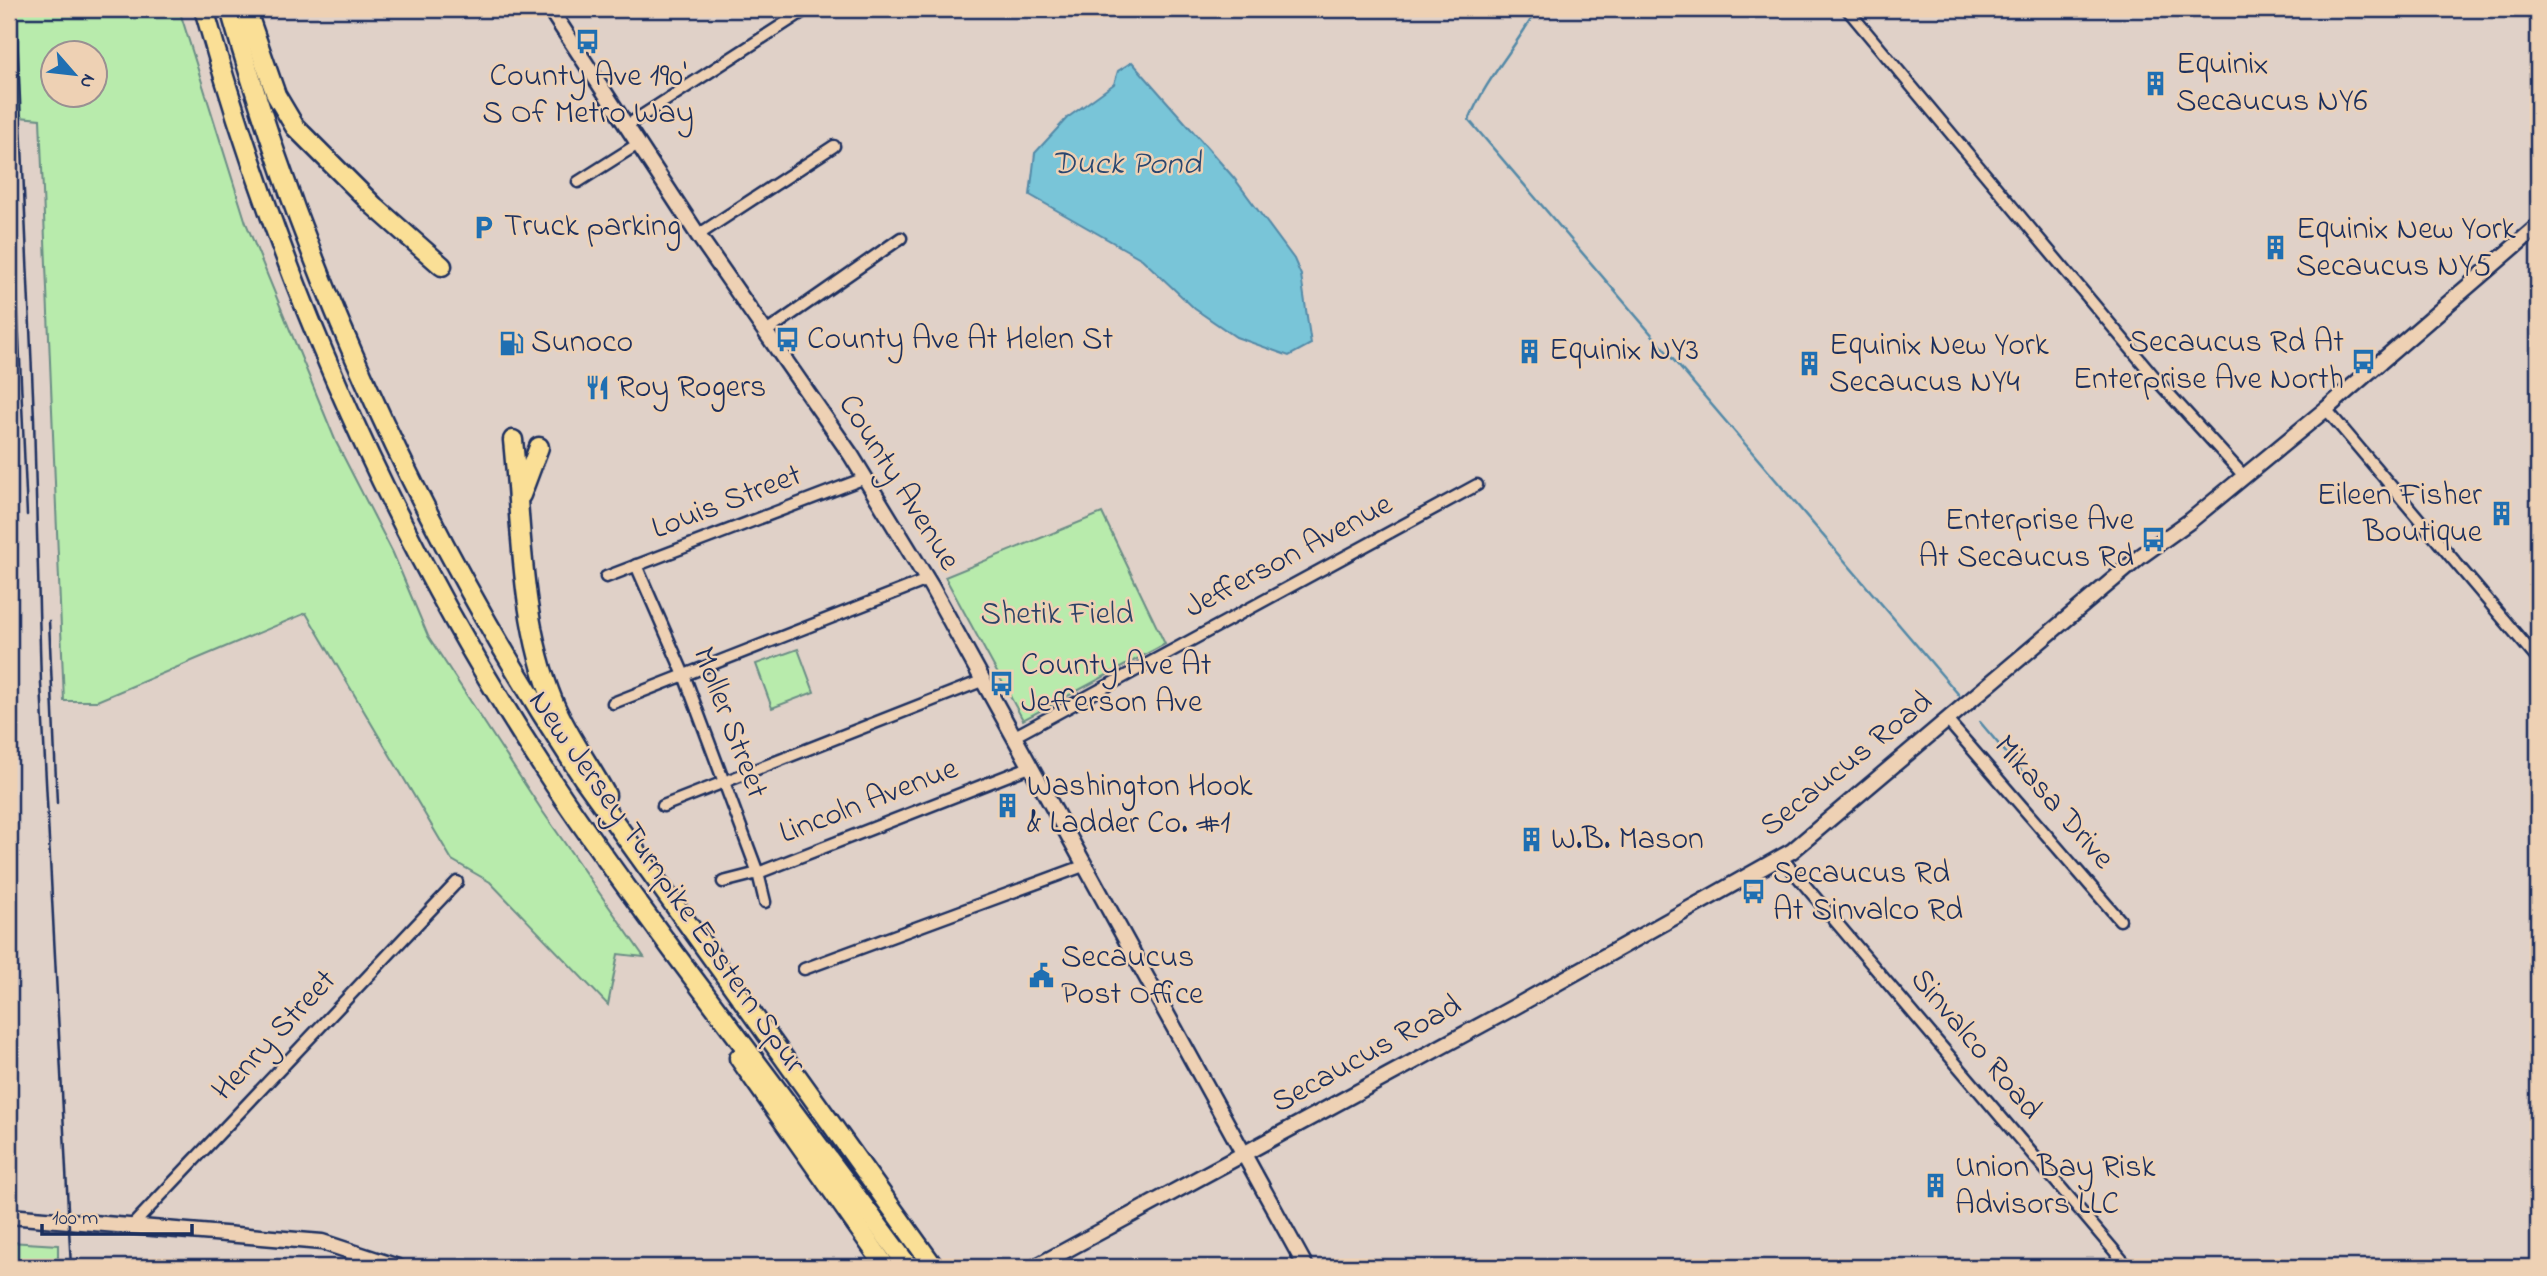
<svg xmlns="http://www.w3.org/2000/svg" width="2547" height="1276" font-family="'Indie Flower',sans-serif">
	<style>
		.green { fill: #b8ebac; stroke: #6a8d85; stroke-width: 2; fill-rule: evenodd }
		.water { fill: #79c5d8; stroke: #5389a7; stroke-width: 2 }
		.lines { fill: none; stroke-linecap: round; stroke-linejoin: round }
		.stream { stroke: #5389a7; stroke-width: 2.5 }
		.street-casing { stroke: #1b2f5e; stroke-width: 15 }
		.secondary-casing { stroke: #1b2f5e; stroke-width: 19 }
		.highway-casing { stroke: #1b2f5e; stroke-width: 23 }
		.street { stroke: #eed1b4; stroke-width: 10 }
		.secondary { stroke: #eed1b4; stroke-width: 14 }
		.highway { stroke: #fadf96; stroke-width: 18 }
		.rail { stroke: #1b2f5e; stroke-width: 2.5 }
		.labels { text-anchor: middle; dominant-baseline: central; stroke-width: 5; stroke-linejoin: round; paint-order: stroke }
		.poi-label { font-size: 32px; fill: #1b2f5e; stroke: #eed1b4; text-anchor: start }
		.street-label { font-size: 32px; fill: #1b2f5e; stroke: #eed1b4 }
		.park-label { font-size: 32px; fill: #2b4266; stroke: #eed1b4 }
		.water-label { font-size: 33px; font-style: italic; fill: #294670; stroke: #eed1b4 }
	</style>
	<rect width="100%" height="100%" fill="#e0d1c8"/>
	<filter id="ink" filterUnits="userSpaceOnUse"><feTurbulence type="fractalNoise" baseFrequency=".0143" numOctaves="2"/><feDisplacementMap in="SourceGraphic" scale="14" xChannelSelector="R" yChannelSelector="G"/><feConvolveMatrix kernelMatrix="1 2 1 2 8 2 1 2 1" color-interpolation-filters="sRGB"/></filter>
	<g filter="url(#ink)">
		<!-- green -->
		<g class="green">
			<path d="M 9,9 L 179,9 L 246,223 L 336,442 L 393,553 L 428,636 L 543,812 L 644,957 L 618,954 L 608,1005 L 490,882 L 452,860 L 306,613 L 97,701 L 64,701 L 40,119 L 9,116 ZM 52,52 L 94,52 L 94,94 L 52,94 Z"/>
			<path d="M 1102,513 L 1165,644 L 1023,720 L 945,577 Z"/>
			<path d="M 798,649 L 814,692 L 772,708 L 756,664 Z"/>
			<path d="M 9,1242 L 58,1245 L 58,1267 L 9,1267 Z"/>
		</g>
		<!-- water -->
		<path class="water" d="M 1132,62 L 1234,178 L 1294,259 L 1301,275 L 1311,344 L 1289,356 L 1236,337 L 1195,309 L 1142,259 L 1030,195 L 1035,153 L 1067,118 L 1114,84 L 1118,71 Z"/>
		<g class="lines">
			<!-- stream -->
			<g class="stream">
				<path d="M 1537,9 C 1516,47 1485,80 1469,120 L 1959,695"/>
				<path d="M 1980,722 L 2034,786"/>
			</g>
			<defs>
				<g id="street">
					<path d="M 1847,9 L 2162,386 L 2244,476"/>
					<path d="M 626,126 L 807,9"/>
					<path d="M 578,182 L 638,144"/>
					<path d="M 698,235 L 834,146"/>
					<path d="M 766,332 L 901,238"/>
					<path d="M 2326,409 L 2538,660"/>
					<path d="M 636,565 L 684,675 L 758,873 L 765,902"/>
					<path d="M 606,577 L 865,478"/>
					<path d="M 613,703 L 927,580"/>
					<path d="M 1947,720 L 2120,920"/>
					<path d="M 1015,736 L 1477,485"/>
					<path d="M 663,806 L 984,680"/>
					<path d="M 1781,857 L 2128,1267"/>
					<path d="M 723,882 L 758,873 L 1032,766"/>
					<path d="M 804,969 L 1086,865"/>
					<path d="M 131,1227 L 457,882"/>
				</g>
				<g id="secondary">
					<path d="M 550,9 L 698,235 L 851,455 L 931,586 L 1306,1267"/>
					<path d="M 9,1216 L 322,1242 L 398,1267"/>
					<path d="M 1035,1267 L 1518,1005 L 1792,851 L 2141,556 L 2190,521 L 2326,409 L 2538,226"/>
				</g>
				<g id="highway">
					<path d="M 204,9 C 280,279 392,537 546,772 C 586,834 630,892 673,951 C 751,1056 831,1161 909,1267"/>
					<path d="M 230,9 C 308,282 426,541 583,778 L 934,1267"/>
					<path d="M 246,9 L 276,95 L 295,127 L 374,206 L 442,266"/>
					<path d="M 513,440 C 522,527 520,620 553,701 C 566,733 589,764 606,795"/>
					<path d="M 521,495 L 539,447"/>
					<path d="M 739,1058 L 886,1267"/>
				</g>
			</defs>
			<!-- street casing -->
			<use href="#street" class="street-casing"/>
			<!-- secondary casing -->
			<use href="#secondary" class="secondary-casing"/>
			<!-- highway casing -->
			<use href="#highway" class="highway-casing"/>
			<!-- street -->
			<use href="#street" class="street"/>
			<!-- secondary -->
			<use href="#secondary" class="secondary"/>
			<!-- highway -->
			<use href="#highway" class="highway"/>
			<!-- rail -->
			<g class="rail">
				<path d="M 16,9 L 34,418 L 41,684 L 71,1267"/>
				<path d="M 9,115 L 27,515"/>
				<path d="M 49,621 L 57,803"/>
			</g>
		</g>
	</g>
	<!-- icons -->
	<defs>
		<symbol id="bus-bare" viewBox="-9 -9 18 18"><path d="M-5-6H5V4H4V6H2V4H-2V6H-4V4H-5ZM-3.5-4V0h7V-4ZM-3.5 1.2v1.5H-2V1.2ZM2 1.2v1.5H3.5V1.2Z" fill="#1f6fb2" stroke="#eed1b4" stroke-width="2.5" paint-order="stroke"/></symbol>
		<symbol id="building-bare" viewBox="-9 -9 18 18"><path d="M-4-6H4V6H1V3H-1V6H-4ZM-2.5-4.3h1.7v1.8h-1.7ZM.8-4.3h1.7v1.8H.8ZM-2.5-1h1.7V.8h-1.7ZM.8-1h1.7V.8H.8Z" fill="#1f6fb2" stroke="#eed1b4" stroke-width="2.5" paint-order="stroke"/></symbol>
		<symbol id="parking-bare" viewBox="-9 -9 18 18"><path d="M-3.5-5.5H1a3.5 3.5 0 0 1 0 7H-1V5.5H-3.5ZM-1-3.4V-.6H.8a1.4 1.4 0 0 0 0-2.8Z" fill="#1f6fb2" stroke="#eed1b4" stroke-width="2.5" paint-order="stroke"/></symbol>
		<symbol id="fuel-bare" viewBox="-9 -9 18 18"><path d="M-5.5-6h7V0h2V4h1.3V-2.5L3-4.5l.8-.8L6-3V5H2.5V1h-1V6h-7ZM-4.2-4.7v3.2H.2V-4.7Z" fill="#1f6fb2" stroke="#eed1b4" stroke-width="2.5" paint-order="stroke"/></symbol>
		<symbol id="restaurant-bare" viewBox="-9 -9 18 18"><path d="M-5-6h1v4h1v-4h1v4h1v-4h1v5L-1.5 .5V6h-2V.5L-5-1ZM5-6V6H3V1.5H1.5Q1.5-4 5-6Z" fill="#1f6fb2" stroke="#eed1b4" stroke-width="2.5" paint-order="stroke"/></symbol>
		<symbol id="civic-bare" viewBox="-9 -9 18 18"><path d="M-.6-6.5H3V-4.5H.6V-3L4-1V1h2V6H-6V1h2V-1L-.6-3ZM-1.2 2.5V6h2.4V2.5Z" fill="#1f6fb2" stroke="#eed1b4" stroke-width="2.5" paint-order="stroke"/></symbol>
	</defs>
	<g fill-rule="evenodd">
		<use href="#bus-bare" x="570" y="24" width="35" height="35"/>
		<use href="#building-bare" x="2138" y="66" width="35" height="35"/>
		<use href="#parking-bare" x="466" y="210" width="35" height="35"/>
		<use href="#building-bare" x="2258" y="230" width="35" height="35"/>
		<use href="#bus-bare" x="770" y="322" width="35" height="35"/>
		<use href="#fuel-bare" x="494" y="326" width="35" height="35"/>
		<use href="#building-bare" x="1512" y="334" width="35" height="35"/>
		<use href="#bus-bare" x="2346" y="344" width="35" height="35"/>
		<use href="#building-bare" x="1792" y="346" width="35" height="35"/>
		<use href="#restaurant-bare" x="580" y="370" width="35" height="35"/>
		<use href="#building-bare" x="2484" y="496" width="35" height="35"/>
		<use href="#bus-bare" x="2136" y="522" width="35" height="35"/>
		<use href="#bus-bare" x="984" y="666" width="35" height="35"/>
		<use href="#building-bare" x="990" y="788" width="35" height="35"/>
		<use href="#building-bare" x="1514" y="822" width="35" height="35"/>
		<use href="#bus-bare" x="1736" y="874" width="35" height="35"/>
		<use href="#civic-bare" x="1024" y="958" width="35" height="35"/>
		<use href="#building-bare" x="1918" y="1168" width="35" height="35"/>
	</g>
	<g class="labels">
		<!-- poi labels -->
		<g class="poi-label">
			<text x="2176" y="65">Equinix<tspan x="2176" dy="37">Secaucus NY6</tspan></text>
			<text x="588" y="77" text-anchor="middle">County Ave 190'<tspan x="588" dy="37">S Of Metro Way</tspan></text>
			<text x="504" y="227">Truck parking</text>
			<text x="2296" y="230">Equinix New York<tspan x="2296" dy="37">Secaucus NY5</tspan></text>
			<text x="807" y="340">County Ave At Helen St</text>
			<text x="531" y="343">Sunoco</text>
			<text x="2344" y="343" text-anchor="end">Secaucus Rd At<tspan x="2344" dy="37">Enterprise Ave North</tspan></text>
			<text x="1829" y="346">Equinix New York<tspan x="1829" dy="37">Secaucus NY4</tspan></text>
			<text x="1549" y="351">Equinix NY3</text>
			<text x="617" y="388">Roy Rogers</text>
			<text x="2482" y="496" text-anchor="end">Eileen Fisher<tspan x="2482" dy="37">Boutique</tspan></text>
			<text x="2134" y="521" text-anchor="end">Enterprise Ave<tspan x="2134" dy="37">At Secaucus Rd</tspan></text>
			<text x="1021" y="666">County Ave At<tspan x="1021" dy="37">Jefferson Ave</tspan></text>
			<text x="1027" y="787">Washington Hook<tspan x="1027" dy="37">&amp; Ladder Co. #1</tspan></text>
			<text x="1551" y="840">W.B. Mason</text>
			<text x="1773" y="874">Secaucus Rd<tspan x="1773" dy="37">At Sinvalco Rd</tspan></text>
			<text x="1061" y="958">Secaucus<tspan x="1061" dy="37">Post Office</tspan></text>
			<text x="1955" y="1168">Union Bay Risk<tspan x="1955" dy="37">Advisors LLC</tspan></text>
		</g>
		<!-- street labels -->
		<g class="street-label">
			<text transform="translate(898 483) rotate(58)">County Avenue</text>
			<text transform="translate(727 503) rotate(-21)">Louis Street</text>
			<text transform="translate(1289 557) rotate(-28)">Jefferson Avenue</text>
			<text transform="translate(729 723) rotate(69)">Moller Street</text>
			<text transform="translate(1847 765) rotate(-39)">Secaucus Road</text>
			<text transform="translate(869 802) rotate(-21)">Lincoln Avenue</text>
			<text transform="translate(2053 803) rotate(49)">Mikasa Drive</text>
			<text transform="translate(666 883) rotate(55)">New Jersey Turnpike Eastern Spur</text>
			<text transform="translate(275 1036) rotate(-47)">Henry Street</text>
			<text transform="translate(1975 1045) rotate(50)">Sinvalco Road</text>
			<text transform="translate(1367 1055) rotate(-29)">Secaucus Road</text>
		</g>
		<!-- park labels -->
		<g class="park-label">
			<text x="1057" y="615">Shetik Field</text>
		</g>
		<!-- water labels -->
		<g class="water-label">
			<text x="1126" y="165">Duck Pond</text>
		</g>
	</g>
	<!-- margin -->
	<rect width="2547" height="1276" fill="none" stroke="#eed1b4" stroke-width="35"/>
	<rect x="18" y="18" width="2512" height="1241" fill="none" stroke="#1b2f5e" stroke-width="2.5" filter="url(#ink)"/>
	<!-- north arrow -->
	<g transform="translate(74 74) rotate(118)"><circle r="33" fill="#eed1b4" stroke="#9a9092" stroke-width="2"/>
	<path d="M0-5L12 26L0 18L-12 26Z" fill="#1f6fb2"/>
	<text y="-10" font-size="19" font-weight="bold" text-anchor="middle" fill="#1b2f5e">N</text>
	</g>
	<!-- scale -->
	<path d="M42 1224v10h150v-10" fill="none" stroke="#1b2f5e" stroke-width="3.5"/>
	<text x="52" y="1224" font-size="21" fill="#1b2f5e" stroke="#eed1b4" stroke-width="5" paint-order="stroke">100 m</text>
</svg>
